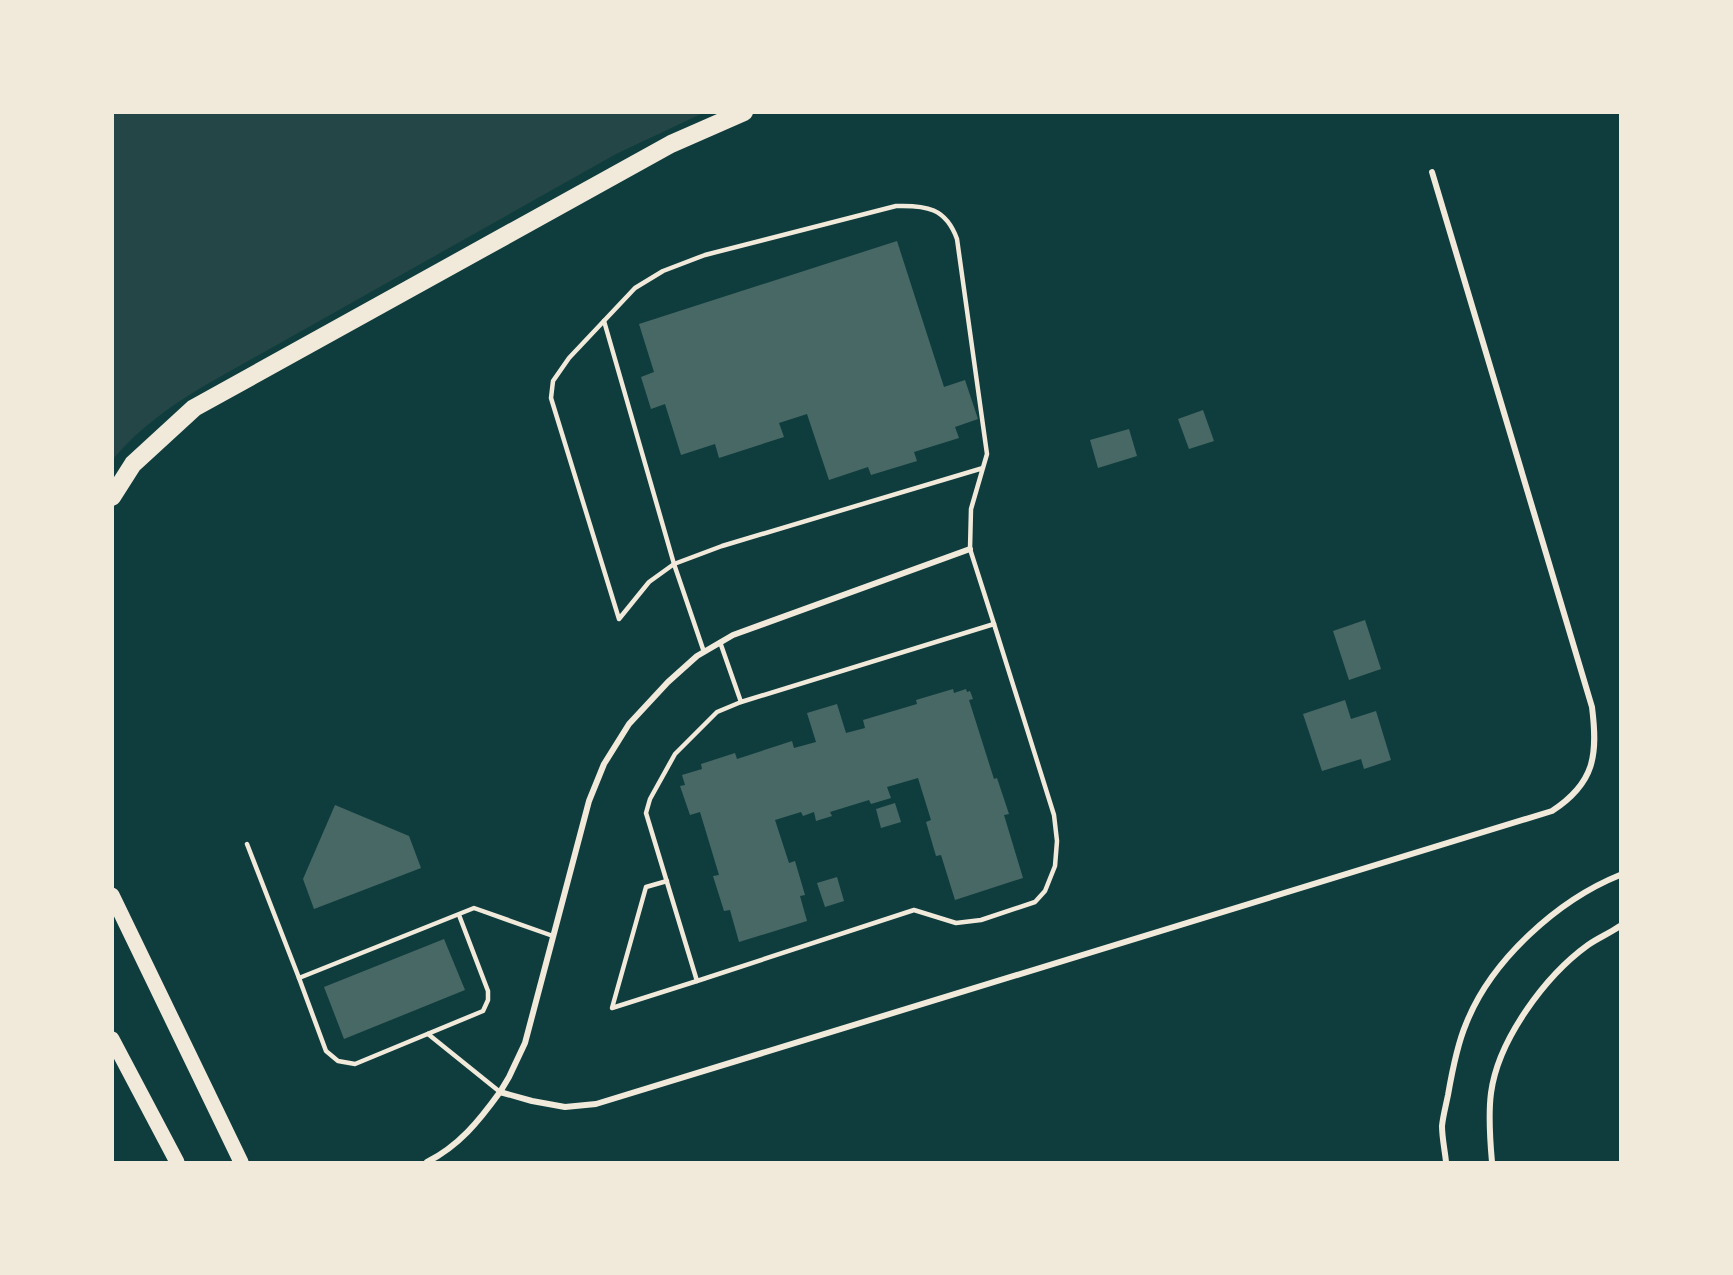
<svg xmlns="http://www.w3.org/2000/svg" width="1733" height="1275" font-family="Raleway,sans-serif">
	<style>
		.green { fill: #244646 }
		.building { fill: #486865 }
		.lines { fill: none; stroke-linecap: round; stroke-linejoin: round }
		.service { stroke: #f1e9da; stroke-width: 4.5 }
		.minor { stroke: #f1e9da; stroke-width: 6 }
		.primary { stroke: #f1e9da; stroke-width: 15 }
		.motorway { stroke: #f1e9da; stroke-width: 18 }
	</style>
	<rect width="100%" height="100%" fill="#0f3d3e"/>
	<!-- green -->
	<path class="green" d="M 113,112 L 703,112 L 703,113 L 616,154 L 209,383 C 173,404 140,427 113,459 Z"/>
	<!-- building -->
	<g class="building">
		<path d="M 897,241 L 944,387 L 965,380 L 978,419 L 955,427 L 959,438 L 914,452 L 917,461 L 871,475 L 868,467 L 829,480 L 807,414 L 779,423 L 784,437 L 719,458 L 715,444 L 681,455 L 665,404 L 651,409 L 641,377 L 654,372 L 639,324 Z"/>
		<path d="M 1203,410 L 1214,441 L 1189,449 L 1178,419 Z"/>
		<path d="M 1129,429 L 1137,456 L 1098,468 L 1090,440 Z"/>
		<path d="M 1365,620 L 1381,669 L 1349,680 L 1333,631 Z"/>
		<path d="M 953,689 L 954,693 L 966,689 L 967,692 L 970,691 L 973,699 L 969,700 L 994,779 L 997,778 L 1009,814 L 1004,815 L 1023,878 L 955,900 L 941,855 L 936,856 L 926,822 L 931,820 L 918,778 L 887,787 L 891,798 L 871,804 L 869,800 L 830,812 L 832,816 L 816,821 L 814,812 L 803,816 L 801,812 L 775,820 L 789,863 L 795,861 L 805,895 L 800,896 L 807,921 L 739,942 L 730,910 L 724,911 L 713,876 L 719,875 L 700,812 L 690,815 L 680,786 L 685,785 L 682,775 L 702,769 L 701,764 L 735,753 L 737,759 L 792,741 L 794,748 L 816,742 L 807,713 L 837,704 L 846,733 L 865,728 L 863,720 L 917,704 L 916,700 Z"/>
		<path d="M 1345,700 L 1351,719 L 1376,711 L 1391,760 L 1364,769 L 1361,759 L 1322,771 L 1303,714 Z"/>
		<path d="M 895,803 L 901,822 L 881,828 L 876,809 Z"/>
		<path d="M 335,805 L 409,836 L 421,868 L 314,909 L 303,879 Z"/>
		<path d="M 837,877 L 844,901 L 825,907 L 817,883 Z"/>
		<path d="M 444,939 L 465,990 L 344,1039 L 324,987 Z"/>
	</g>
	<g class="lines">
		<!-- service -->
		<g class="service">
			<path d="M 604,321 L 674,564 L 704,652"/>
			<path d="M 720,642 L 741,702 L 994,624 L 970,549 L 971,509 L 987,454 L 957,239 C 946,208 926,205 896,206 L 705,255 L 663,271 L 635,288 L 569,358 L 553,381 L 551,398 L 619,619 L 649,582 L 674,564 L 722,546 L 983,468"/>
			<path d="M 741,702 L 717,712 L 675,754 L 650,799 L 646,813 L 697,981 L 914,910 L 956,923 L 981,920 L 1035,902 L 1045,891 L 1055,866 L 1057,841 L 1054,815 L 994,624"/>
			<path d="M 247,844 L 299,978"/>
			<path d="M 667,881 L 646,887 L 612,1008 L 697,981"/>
			<path d="M 459,915 L 488,991 L 488,1000 L 483,1011 L 355,1064 L 338,1061 L 326,1051 L 299,978 L 474,908 L 553,936"/>
			<path d="M 428,1034 L 500,1092"/>
		</g>
		<!-- minor -->
		<g class="minor">
			<path d="M 500,1092 L 509,1077 L 525,1043 L 589,801 L 604,764 L 629,724 L 668,682 L 697,656 L 733,635 L 970,549"/>
			<path d="M 427,1162 C 459,1146 479,1121 500,1092 L 532,1101 L 565,1107 L 596,1104 L 1552,811 C 1595,783 1598,755 1592,707 L 1432,172"/>
			<path d="M 1446,1162 C 1445,1151 1442,1138 1442,1126 C 1443,1116 1446,1105 1448,1095 C 1452,1072 1457,1045 1466,1024 C 1491,960 1558,900 1620,875"/>
			<path d="M 1492,1162 C 1490,1140 1488,1116 1491,1093 C 1498,1040 1545,976 1588,945 C 1598,938 1610,933 1620,926"/>
		</g>
		<!-- primary -->
		<g class="primary">
			<path d="M 112,895 L 241,1162"/>
			<path d="M 112,1039 L 177,1162"/>
		</g>
		<!-- motorway -->
		<path class="motorway" d="M 112,497 L 133,464 L 194,408 L 671,144 L 744,112"/>
	</g>
	<!-- border -->
	<rect width="1733" height="1275" fill="none" stroke="#f1e9da" stroke-width="228"/>
</svg>
